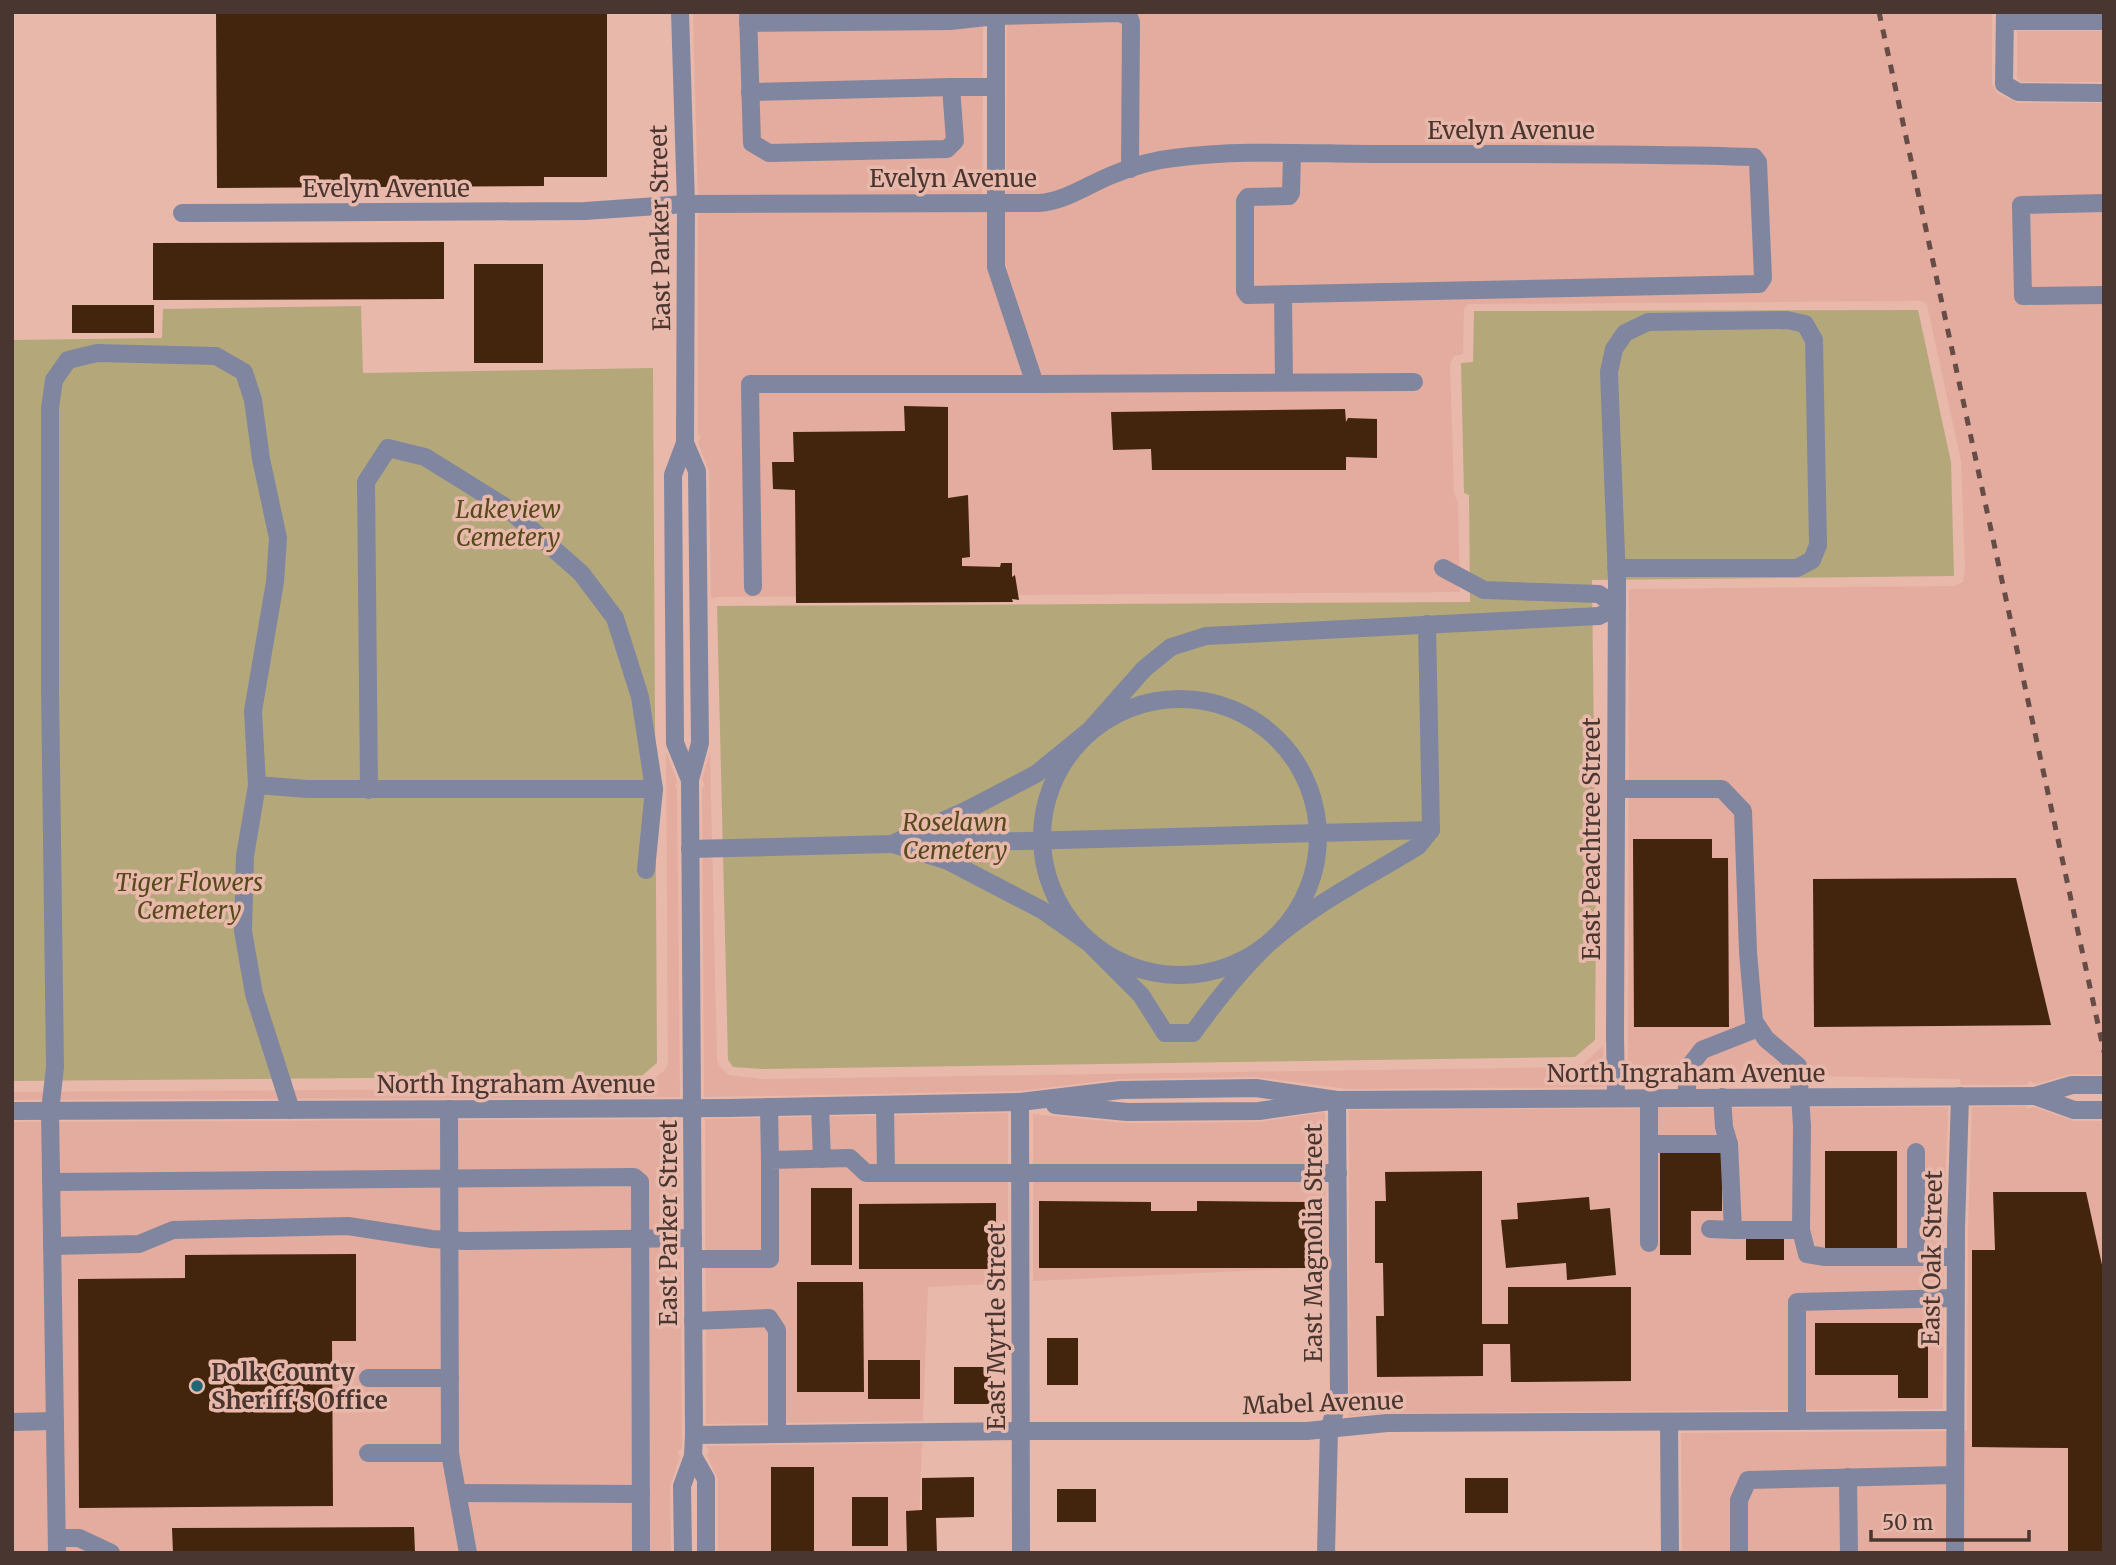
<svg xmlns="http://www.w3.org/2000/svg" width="2116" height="1565" font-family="Merriweather,serif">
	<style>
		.built { fill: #e4ac9e }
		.green { fill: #b4a87b }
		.building { fill: #43240c }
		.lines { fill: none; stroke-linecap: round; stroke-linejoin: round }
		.minor { stroke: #80869f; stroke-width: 18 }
		.rail { stroke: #654c46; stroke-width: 5; stroke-dasharray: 9 9; stroke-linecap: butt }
		.poi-dot { fill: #206675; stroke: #e8b8ab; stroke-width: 2.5 }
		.labels { text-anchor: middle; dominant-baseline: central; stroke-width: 7; stroke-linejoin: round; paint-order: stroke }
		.street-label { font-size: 24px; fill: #4a3631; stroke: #e8b8ab }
		.park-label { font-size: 24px; font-style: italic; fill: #574a1a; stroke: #e8b8ab }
		.poi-label { font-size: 24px; font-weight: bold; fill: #4a3631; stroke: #e8b8ab; text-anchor: start }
	</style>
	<rect width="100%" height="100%" fill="#e8b8ab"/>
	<!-- built -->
	<g class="built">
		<path d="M 693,12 L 983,12 L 982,212 L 1006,212 L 1007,12 L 1992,12 L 1992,84 L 1997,93 L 2018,103 L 2104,103 L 2104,1075 L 2072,1074 L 2036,1084 L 2029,1081 L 2027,1085 L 1961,1085 L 1960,1079 L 1628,1072 L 1629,589 L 1954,586 L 1963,582 L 1965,567 L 1961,461 L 1927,305 L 1922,301 L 1468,304 L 1464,309 L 1463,354 L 1454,356 L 1450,363 L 1454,494 L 1458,501 L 1460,592 L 717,597 L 711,599 L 709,471 L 698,443 L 701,436 L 698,435 L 698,204 Z"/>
		<path d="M 2017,31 L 2104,31 L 2104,82 L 2021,82 L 2017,78 Z"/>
		<path d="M 666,752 L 677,780 L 675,787 L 677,788 L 680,1097 L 12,1100 L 12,1092 L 642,1088 L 665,1070 L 668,1063 Z"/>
		<path d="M 710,752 L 717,1060 L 719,1066 L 729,1075 L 762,1079 L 1575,1067 L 1583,1064 L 1603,1046 L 1604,1087 L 1348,1089 L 1255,1077 L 1120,1079 L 1020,1091 L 704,1097 L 702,788 L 705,786 L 702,779 Z"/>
		<path d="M 2026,1106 L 2027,1109 L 2034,1107 L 2074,1121 L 2104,1121 L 2104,1553 L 1682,1553 L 1681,1433 L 1967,1431 L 1968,1228 L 1972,1107 Z"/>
		<path d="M 1948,1107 L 1944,1228 L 1943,1409 L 1387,1413 L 1349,1416 L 1349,1110 Z"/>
		<path d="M 1325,1112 L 1326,1267 L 1033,1281 L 1033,1114 L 1127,1123 L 1259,1122 Z"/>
		<path d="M 1008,1113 L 1008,1283 L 928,1287 L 923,1421 L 706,1424 L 705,1119 Z"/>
		<path d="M 680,1119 L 682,1449 L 677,1451 L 680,1457 L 670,1486 L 671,1553 L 12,1553 L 12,1122 Z"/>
		<path d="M 922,1443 L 918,1553 L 718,1553 L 718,1479 L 707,1456 L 709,1450 L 706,1446 Z"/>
	</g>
	<!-- green -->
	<g class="green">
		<path d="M 361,306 L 363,373 L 653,368 L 657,1063 L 638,1079 L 367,1078 L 12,1081 L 12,340 L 162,338 L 163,309 Z"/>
		<path d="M 1918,310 L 1951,462 L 1954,576 L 1592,580 L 1596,918 L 1595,1040 L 1575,1057 L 762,1069 L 733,1067 L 728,1060 L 717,606 L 1470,602 L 1469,495 L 1464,493 L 1461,363 L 1473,362 L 1474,311 Z"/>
	</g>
	<!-- building -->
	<g class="building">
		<path d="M 216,12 L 607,12 L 607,177 L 544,177 L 544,186 L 217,188 Z"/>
		<path d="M 444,242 L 444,299 L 153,300 L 153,243 Z"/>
		<rect x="474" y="264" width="69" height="99"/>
		<rect x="72" y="305" width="82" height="28"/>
		<path d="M 904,406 L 948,407 L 948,498 L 968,495 L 970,557 L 962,558 L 962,566 L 1000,567 L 1001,563 L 1012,563 L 1012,577 L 1015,575 L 1019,600 L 1012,599 L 1013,602 L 796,603 L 795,490 L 773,489 L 772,462 L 794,462 L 793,432 L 905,431 Z"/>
		<path d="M 1345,409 L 1346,422 L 1348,418 L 1377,419 L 1377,458 L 1346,457 L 1346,470 L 1152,470 L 1151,449 L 1113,450 L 1111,412 Z"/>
		<path d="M 1633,839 L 1712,839 L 1712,858 L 1728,858 L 1729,1027 L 1634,1027 Z"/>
		<path d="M 2016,878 L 2051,1025 L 1814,1027 L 1813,879 Z"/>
		<path d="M 1660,1151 L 1722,1151 L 1722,1211 L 1691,1211 L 1691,1255 L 1660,1255 Z"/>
		<rect x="1825" y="1151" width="72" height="100"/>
		<path d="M 1482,1171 L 1482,1324 L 1508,1324 L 1508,1287 L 1631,1287 L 1631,1381 L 1511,1382 L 1510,1344 L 1483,1344 L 1483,1376 L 1377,1377 L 1376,1316 L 1384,1316 L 1383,1263 L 1375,1263 L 1375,1201 L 1386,1201 L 1385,1172 Z"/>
		<rect x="811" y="1188" width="41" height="77"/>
		<path d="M 1993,1192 L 2086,1192 L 2104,1274 L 2104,1553 L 2068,1553 L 2068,1448 L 1972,1447 L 1972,1250 L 1995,1250 Z"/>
		<path d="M 1589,1197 L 1590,1210 L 1610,1208 L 1616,1275 L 1567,1280 L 1566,1263 L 1506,1268 L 1501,1220 L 1518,1219 L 1517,1203 Z"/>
		<path d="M 1039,1201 L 1151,1202 L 1151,1211 L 1197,1211 L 1197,1201 L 1309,1202 L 1309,1268 L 1039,1268 Z"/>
		<path d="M 996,1203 L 996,1269 L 859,1269 L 859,1204 Z"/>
		<rect x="1746" y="1239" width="38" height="21"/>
		<path d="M 356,1254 L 356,1341 L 332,1341 L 333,1506 L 79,1508 L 78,1279 L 185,1278 L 185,1255 Z"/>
		<path d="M 797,1282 L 863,1282 L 864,1392 L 797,1392 Z"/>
		<path d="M 1815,1323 L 1928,1323 L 1928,1398 L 1898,1398 L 1898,1375 L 1815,1375 Z"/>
		<rect x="1047" y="1338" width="31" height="47"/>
		<rect x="868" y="1360" width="52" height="39"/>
		<rect x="954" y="1367" width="37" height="37"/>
		<rect x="771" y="1467" width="43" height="86"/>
		<path d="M 974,1477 L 974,1517 L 936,1518 L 937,1553 L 907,1553 L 906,1511 L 922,1510 L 922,1478 Z"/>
		<rect x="1465" y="1478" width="43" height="35"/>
		<rect x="1057" y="1489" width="39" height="33"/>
		<rect x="852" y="1497" width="36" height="49"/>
		<path d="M 414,1527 L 415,1553 L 173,1553 L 172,1528 Z"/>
	</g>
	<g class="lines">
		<!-- minor -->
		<g class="minor">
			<path d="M 680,12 L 686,204 L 685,443 L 673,475 L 675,743 L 690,780"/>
			<path d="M 748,12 L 752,143 L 769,153 L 947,149 L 955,141 L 951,87 L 995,87"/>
			<path d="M 950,12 L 950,21 L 996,16 L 1119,13 L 1129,17 L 1131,22 L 1130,169"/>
			<path d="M 996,12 L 996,267 L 1035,384 L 1414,382"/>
			<path d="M 2005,12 L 2004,84 L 2018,92 L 2104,93"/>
			<path d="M 2005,21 L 2104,21"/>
			<path d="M 748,23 L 950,21"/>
			<path d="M 750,92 L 951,87"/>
			<path d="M 2104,203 L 2021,205 L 2023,296 L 2104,295"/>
			<path d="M 182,213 L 585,211 L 686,204 L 1039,203 C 1066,201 1087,185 1112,175 C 1131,167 1153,160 1174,158 C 1241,149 1314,154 1381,154 C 1506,154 1630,153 1754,157 L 1758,162 L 1763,278 L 1759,284 L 1248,295 L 1245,291 L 1245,201 L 1248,197 L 1289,196 L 1291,193 L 1292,154"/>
			<path d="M 1283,296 L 1284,382"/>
			<path d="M 1616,568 L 1797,568 L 1812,560 L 1818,545 L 1814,340 L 1805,324 L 1787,320 L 1648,322 L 1625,333 L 1614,349 L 1609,372 L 1617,581 L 1615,1035 L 1616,1097"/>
			<path d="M 753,587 L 750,384 L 1035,384"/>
			<circle cx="1180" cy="837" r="138"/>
			<path d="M 257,785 L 307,789 L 654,789"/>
			<path d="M 1617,789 L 1722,789 L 1743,811 L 1748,952 L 1754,1021 L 1766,1039 L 1798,1066 L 1802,1126 L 1801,1230 L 1733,1230 L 1729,1144 L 1649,1144"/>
			<path d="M 369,790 L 366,482 L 388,448 L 425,457 L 507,508 L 581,573 L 615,618 L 640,697 L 654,789 L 646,870"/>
			<path d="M 892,844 L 948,861 L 1042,910 L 1089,943 L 1141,995 L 1165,1033 L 1193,1033 C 1216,1001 1240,970 1269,943 C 1313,904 1368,877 1418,846 L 1431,830 L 1427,624"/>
			<path d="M 910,844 L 1431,830"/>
			<path d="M 690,849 L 892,844 L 967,810 L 1036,774 L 1090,730 L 1144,669 L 1171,647 L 1206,636 L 1599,616 L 1617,607 L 1599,594 L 1484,590 L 1443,568"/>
			<path d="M 2035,1096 L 2074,1110 L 2104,1110"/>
			<path d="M 1649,1097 L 1649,1243"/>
			<path d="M 1686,1097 L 1689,1067 L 1702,1050 L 1758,1028"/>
			<path d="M 1722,1097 L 1724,1127 L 1729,1144"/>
			<path d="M 1020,1102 L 1021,1553"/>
			<path d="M 885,1105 L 886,1173"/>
			<path d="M 1055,1105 L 1127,1112 L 1259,1111 L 1337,1100 L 2035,1096 L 2072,1085 L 2104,1085"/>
			<path d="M 820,1106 L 822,1159"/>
			<path d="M 769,1107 L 770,1160"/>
			<path d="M 449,1109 L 450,1453 L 468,1553"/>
			<path d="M 12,1111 L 728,1108 L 1020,1102 L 1121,1090 L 1256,1088 L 1337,1100"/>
			<path d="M 1916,1152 L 1916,1257"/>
			<path d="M 51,1182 L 634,1177 L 640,1182 L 641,1553"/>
			<path d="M 1710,1229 L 1733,1230"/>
			<path d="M 1801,1230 L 1807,1254 L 1825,1257 L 1956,1257"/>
			<path d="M 52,1246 L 139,1244 L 173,1230 L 348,1226 L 432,1239 L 464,1241 L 693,1238"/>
			<path d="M 693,1259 L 770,1259 L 770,1160 L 850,1158 L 866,1173 L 1338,1173"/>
			<path d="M 693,1321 L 769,1318 L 777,1330 L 777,1434"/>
			<path d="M 368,1378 L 450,1378"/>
			<path d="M 1797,1421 L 1797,1302 L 1955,1298"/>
			<path d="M 12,1422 L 55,1421"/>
			<path d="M 1669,1422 L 1670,1553"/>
			<path d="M 694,1435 L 1021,1431 L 1307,1431 L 1387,1423 L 1955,1420"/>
			<path d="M 368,1453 L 450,1453"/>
			<path d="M 693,1456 L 706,1479 L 706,1553"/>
			<path d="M 1848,1477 L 1849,1553"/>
			<path d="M 458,1493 L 641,1494"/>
			<path d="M 57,1538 L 79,1538 L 111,1553"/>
			<path d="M 57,1553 L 50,1111 L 55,1067 L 50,687 L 50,408 L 54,380 L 68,360 L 97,353 L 216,356 L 244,372 L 253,400 L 261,459 L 278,538 L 275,582 L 253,711 L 257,785 L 245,856 L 243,931 L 254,994 L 291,1110"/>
			<path d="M 683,1553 L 682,1486 L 693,1456 L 694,1435 L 690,780 L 700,743 L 697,471 L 685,443"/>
			<path d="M 1326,1553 L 1329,1429 L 1339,1399 L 1337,1100"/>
			<path d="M 1739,1553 L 1739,1500 L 1748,1480 L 1955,1475"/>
			<path d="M 1955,1553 L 1956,1228 L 1960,1096"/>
		</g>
		<!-- rail -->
		<path class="rail" d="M 1879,12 L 2104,1052"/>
	</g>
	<!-- markers -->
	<circle class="poi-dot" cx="197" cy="1386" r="7"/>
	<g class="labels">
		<!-- street labels -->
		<g class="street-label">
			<text x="1511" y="130">Evelyn Avenue</text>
			<text x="953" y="178">Evelyn Avenue</text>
			<text x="386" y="188">Evelyn Avenue</text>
			<text transform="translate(660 228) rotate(-91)">East Parker Street</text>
			<text transform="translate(1591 839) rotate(-90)">East Peachtree Street</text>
			<text x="1686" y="1073">North Ingraham Avenue</text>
			<text x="516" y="1084">North Ingraham Avenue</text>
			<text transform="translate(668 1223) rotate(-90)">East Parker Street</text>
			<text transform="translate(1313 1243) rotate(-90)">East Magnolia Street</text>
			<text transform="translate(1932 1258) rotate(-89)">East Oak Street</text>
			<text transform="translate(996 1327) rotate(-90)">East Myrtle Street</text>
			<text transform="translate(1323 1403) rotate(-2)">Mabel Avenue</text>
		</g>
		<!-- park labels -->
		<g class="park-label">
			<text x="508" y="509">Lakeview<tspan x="508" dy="28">Cemetery</tspan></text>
			<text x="955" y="822">Roselawn<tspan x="955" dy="28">Cemetery</tspan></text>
			<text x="189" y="882">Tiger Flowers<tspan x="189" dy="28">Cemetery</tspan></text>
		</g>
		<!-- poi labels -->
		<g class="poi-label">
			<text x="211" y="1372">Polk County<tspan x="211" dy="28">Sheriff's Office</tspan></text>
		</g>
	</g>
	<!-- border -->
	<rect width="2116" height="1565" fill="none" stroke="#4a3631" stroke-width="28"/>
	<!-- scale -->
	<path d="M1871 1530v10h158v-10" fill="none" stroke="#4a3631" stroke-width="3.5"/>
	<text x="1882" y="1530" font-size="21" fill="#4a3631" stroke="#e8b8ab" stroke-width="5" paint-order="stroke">50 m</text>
</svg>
